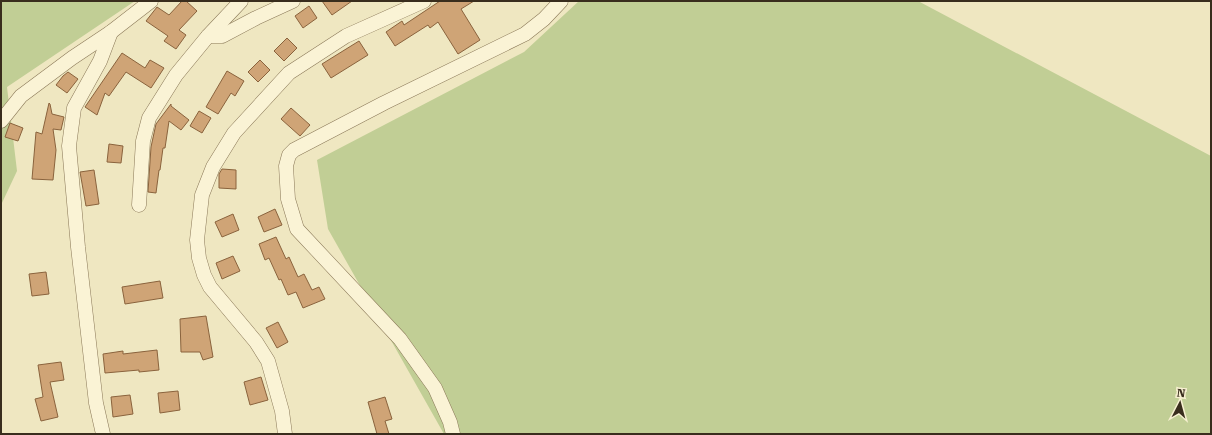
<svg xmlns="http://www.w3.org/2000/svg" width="1212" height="435" font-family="'Roboto Serif',serif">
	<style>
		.green { fill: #c1ce95 }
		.building { fill: #cfa476; stroke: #8a633d }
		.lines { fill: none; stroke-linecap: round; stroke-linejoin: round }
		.minor-casing { stroke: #8a7858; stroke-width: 15 }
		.minor { stroke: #faf3d5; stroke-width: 14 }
	</style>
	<rect width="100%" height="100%" fill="#efe7c1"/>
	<!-- green -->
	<g class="green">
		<path d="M 1,1 L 135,1 L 7,87 L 17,171 L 1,205 Z"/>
		<path d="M 579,1 L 918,1 L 1211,156 L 1211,434 L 444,434 L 328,229 L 317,160 L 524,52 Z"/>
	</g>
	<!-- building -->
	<g class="building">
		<path d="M 182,1 L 186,1 L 197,11 L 179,30 L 186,35 L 176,49 L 164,41 L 168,36 L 146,21 L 157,7 L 169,15 Z"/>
		<path d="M 322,1 L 352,1 L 332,15 Z"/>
		<path d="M 440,1 L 474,1 L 461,9 L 480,40 L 458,54 L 438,22 L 430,28 L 428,25 L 395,46 L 386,32 L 402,21 L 404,25 Z"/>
		<path d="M 309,6 L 317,18 L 303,28 L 295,16 Z"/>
		<path d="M 287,38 L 297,48 L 284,61 L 274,51 Z"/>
		<path d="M 359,41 L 368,55 L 331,78 L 322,64 Z"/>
		<path d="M 122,53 L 145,68 L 150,60 L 164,68 L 151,88 L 126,72 L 109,96 L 105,93 L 97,115 L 85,107 Z"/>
		<path d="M 260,60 L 270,70 L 258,82 L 248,72 Z"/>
		<path d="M 227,71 L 244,81 L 235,96 L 231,93 L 218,114 L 206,107 Z"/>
		<path d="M 68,72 L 78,79 L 67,93 L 56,85 L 63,76 Z"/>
		<path d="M 49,103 L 50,104 L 52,114 L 64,117 L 61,130 L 53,129 L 56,150 L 53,180 L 32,179 L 36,132 L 42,134 Z"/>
		<path d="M 171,104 L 171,106 L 189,120 L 181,130 L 169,121 L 165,148 L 163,148 L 160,170 L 159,170 L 156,193 L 148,192 L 151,147 L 156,124 Z"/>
		<path d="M 291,108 L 310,125 L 300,136 L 281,119 Z"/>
		<path d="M 199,111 L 211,118 L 202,133 L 190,126 Z"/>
		<path d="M 10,123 L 23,128 L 18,141 L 5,137 Z"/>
		<path d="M 109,144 L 123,146 L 121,163 L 107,162 Z"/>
		<path d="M 222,169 L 236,170 L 236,189 L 219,188 L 219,174 Z"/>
		<path d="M 94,170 L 99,204 L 86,206 L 80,172 Z"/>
		<path d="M 275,209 L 282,225 L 264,232 L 258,217 Z"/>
		<path d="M 233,214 L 239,230 L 222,237 L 215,222 Z"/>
		<path d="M 276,237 L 286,259 L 289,257 L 298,277 L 304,274 L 312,290 L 319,287 L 325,299 L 303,308 L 296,292 L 288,295 L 281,279 L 279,280 L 269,258 L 265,260 L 259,244 Z"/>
		<path d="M 233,256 L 240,271 L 222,279 L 216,263 Z"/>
		<path d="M 46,272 L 49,294 L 32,296 L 29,274 Z"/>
		<path d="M 160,281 L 163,298 L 125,304 L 122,287 Z"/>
		<path d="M 206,316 L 213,357 L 203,360 L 200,352 L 181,352 L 180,319 Z"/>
		<path d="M 278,322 L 288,342 L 277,348 L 266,328 Z"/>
		<path d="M 157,350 L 159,370 L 139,372 L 139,370 L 105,373 L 103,354 L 123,351 L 123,354 Z"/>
		<path d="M 61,362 L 64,380 L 50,382 L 58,417 L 41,421 L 35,399 L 43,397 L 38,365 Z"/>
		<path d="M 261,377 L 268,400 L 250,405 L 244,382 Z"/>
		<path d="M 178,391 L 180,410 L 160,413 L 158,393 Z"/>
		<path d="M 130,395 L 133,414 L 113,417 L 111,397 Z"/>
		<path d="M 385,397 L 392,419 L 385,421 L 389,434 L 377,434 L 368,402 Z"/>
	</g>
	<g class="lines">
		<defs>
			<g id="minor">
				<path d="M 208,36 L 241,1"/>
				<path d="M 1,121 L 21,96 L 72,58 L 111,32 L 151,1"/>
				<path d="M 139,205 L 143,141 L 149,118 L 176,75 L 208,36 L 222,36 L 256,18 L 293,1"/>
				<path d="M 103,434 L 96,403 L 78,247 L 69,146 L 74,108 L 100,61 L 111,32"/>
				<path d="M 285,434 L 282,411 L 268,361 L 256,342 L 210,287 L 204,275 L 199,258 L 197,240 L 202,195 L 213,167 L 234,133 L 289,73 L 346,36 L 424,1"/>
				<path d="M 453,434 L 450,422 L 435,388 L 400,339 L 297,229 L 288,199 L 286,166 L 289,155 L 294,150 L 384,103 L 525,34 L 544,19 L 561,1"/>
			</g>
		</defs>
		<!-- minor casing -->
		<use href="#minor" class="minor-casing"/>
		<!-- minor -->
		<use href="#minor" class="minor"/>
	</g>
	<!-- border -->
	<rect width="1212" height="435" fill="none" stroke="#392d1d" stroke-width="4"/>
	<!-- north arrow -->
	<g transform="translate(1180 403) rotate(6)" stroke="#f7f0d1" stroke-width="3" paint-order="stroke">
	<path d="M0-3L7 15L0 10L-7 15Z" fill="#392d1d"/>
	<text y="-6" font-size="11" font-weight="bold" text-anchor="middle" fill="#392d1d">N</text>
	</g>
</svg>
